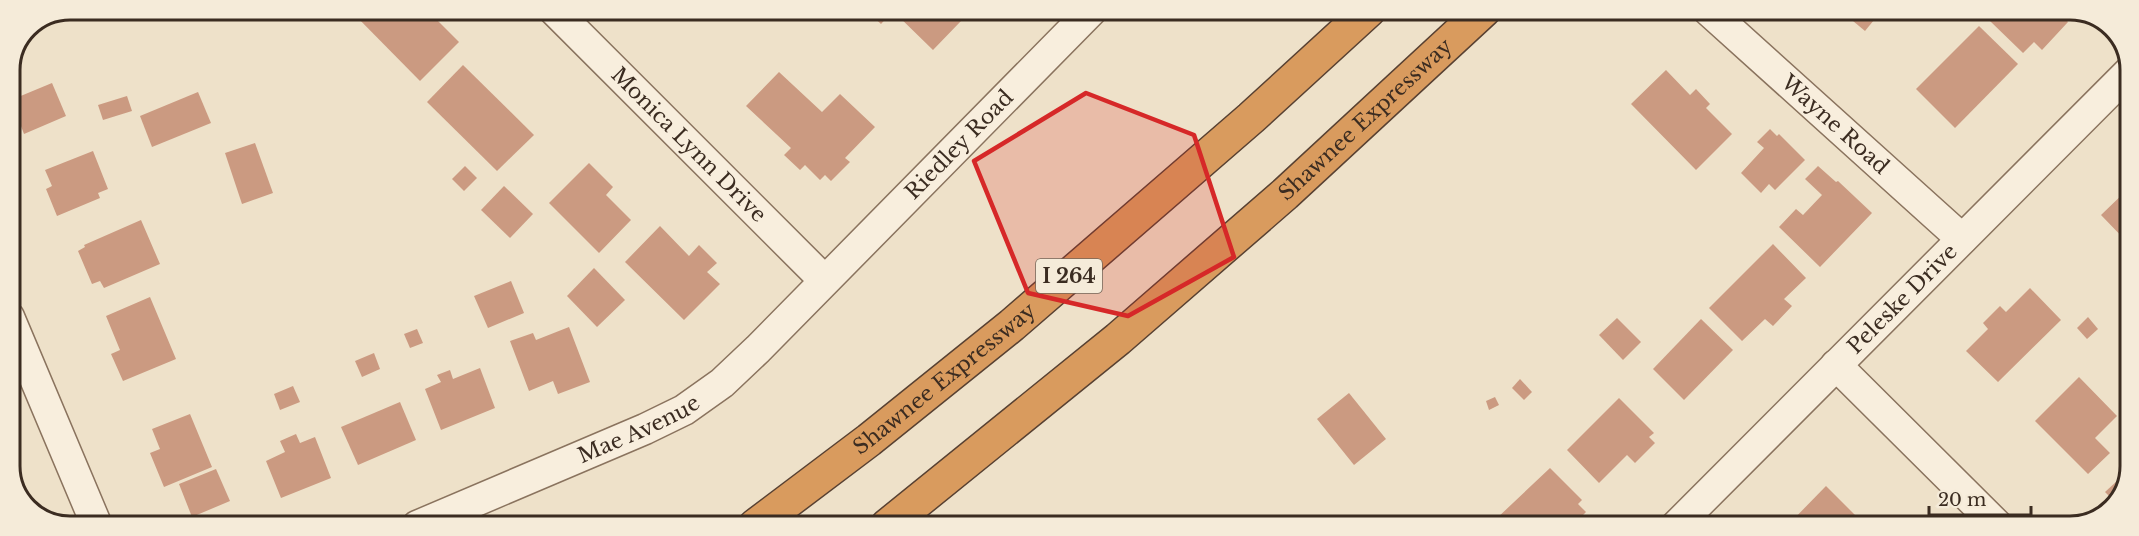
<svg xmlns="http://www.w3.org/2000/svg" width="2139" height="536" font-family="'Libre Baskerville',serif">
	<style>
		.building { fill: #cb9a81 }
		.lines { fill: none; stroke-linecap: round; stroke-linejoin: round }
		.street-casing { stroke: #8a735e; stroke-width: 33 }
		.highway-casing { stroke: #584132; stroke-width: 36 }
		.street { stroke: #f8eedd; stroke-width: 30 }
		.highway { stroke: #d99b5e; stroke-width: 33 }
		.marked { fill: #d62828; fill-opacity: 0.2; stroke: #d62828; stroke-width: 4.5; stroke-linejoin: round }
		.labels { text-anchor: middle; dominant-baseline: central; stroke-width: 4.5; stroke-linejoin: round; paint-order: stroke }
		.shield { fill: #f5ebd9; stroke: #736558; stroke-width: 1.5 }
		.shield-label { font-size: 20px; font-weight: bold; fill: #3b2c21 }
		.street-label { font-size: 21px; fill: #3b2c21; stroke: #f5ebd9 }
		.rim { fill: none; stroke: #3b2c21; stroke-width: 3 }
	</style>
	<rect width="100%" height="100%" fill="#eee1c9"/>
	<!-- building -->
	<g class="building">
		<path d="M 349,9 L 426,9 L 459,42 L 420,81 Z"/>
		<path d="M 865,9 L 948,10 L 961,21 L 933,50 L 893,11 L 881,24 Z"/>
		<path d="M 1826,10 L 1844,10 L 1835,19 Z"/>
		<path d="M 2000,10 L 2067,10 L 2062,15 L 2068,22 L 2042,50 L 2034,42 L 2023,53 L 1990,21 Z"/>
		<path d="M 1862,11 L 1874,20 L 1865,31 L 1853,21 Z"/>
		<path d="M 1979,26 L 2018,64 L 1955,128 L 1916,89 Z"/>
		<path d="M 463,65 L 534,135 L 497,171 L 427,102 Z"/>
		<path d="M 1666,70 L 1690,95 L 1696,89 L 1710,104 L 1706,108 L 1732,134 L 1696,170 L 1631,104 Z"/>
		<path d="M 779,72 L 822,112 L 840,94 L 875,127 L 845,158 L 850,162 L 831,181 L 825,175 L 820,180 L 805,165 L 800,170 L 784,155 L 791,148 L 746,106 Z"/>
		<path d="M 52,83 L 66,116 L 24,134 L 11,100 Z"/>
		<path d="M 198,92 L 211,123 L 152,147 L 140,116 Z"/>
		<path d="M 127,96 L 132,111 L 103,120 L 98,105 Z"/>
		<path d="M 1770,129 L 1777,136 L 1779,134 L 1805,160 L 1775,190 L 1769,184 L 1761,193 L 1741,173 L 1764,148 L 1757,142 Z"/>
		<path d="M 255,143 L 273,193 L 242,204 L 225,153 Z"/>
		<path d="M 93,151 L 108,189 L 98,193 L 100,198 L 57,216 L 46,189 L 52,186 L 45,170 Z"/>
		<path d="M 589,163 L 613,187 L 606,195 L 631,220 L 599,253 L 549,203 Z"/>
		<path d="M 465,166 L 477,178 L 464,191 L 452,179 Z"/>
		<path d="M 1818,166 L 1836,182 L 1838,181 L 1872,213 L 1820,267 L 1779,227 L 1796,209 L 1803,215 L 1822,195 L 1805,179 Z"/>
		<path d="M 2129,172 L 2129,244 L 2101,215 L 2128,189 L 2120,181 Z"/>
		<path d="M 504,186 L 533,214 L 510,238 L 481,210 Z"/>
		<path d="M 141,220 L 160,264 L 104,288 L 100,281 L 92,284 L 78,251 L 85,247 L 84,245 Z"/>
		<path d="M 660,226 L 689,256 L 699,245 L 717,263 L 707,272 L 720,284 L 684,320 L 625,262 Z"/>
		<path d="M 1773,244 L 1806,278 L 1784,299 L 1792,306 L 1773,326 L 1765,319 L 1742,341 L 1709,308 Z"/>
		<path d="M 594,268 L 625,300 L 597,327 L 567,296 Z"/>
		<path d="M 511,281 L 524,313 L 488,328 L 474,296 Z"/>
		<path d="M 2030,288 L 2061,320 L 1998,382 L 1966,351 L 1988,329 L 1983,323 L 2000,306 L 2006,312 Z"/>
		<path d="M 150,297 L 176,359 L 123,381 L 111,354 L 120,350 L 106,316 Z"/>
		<path d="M 2088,317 L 2098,329 L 2087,339 L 2077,328 Z"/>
		<path d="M 1617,318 L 1641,342 L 1623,360 L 1599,335 Z"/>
		<path d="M 1701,319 L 1733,350 L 1684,400 L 1653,369 Z"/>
		<path d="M 569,327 L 590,382 L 558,394 L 553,381 L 529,391 L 510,341 L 533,333 L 536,340 Z"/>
		<path d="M 417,329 L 423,343 L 410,348 L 404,334 Z"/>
		<path d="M 374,353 L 380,369 L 362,377 L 355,361 Z"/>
		<path d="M 480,368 L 495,408 L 441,430 L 425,389 L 441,382 L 437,375 L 450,370 L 453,379 Z"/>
		<path d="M 2079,377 L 2117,416 L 2095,438 L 2110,453 L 2088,474 L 2035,421 Z"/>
		<path d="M 1520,379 L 1532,392 L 1524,400 L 1512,388 Z"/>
		<path d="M 293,386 L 300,402 L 280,410 L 274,394 Z"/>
		<path d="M 1349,393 L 1386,439 L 1354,465 L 1317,419 Z"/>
		<path d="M 1495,397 L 1499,405 L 1489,410 L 1486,401 Z"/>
		<path d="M 1619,398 L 1654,433 L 1649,437 L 1655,443 L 1635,463 L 1627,455 L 1599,483 L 1567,450 Z"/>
		<path d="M 400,402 L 416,440 L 358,465 L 341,427 Z"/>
		<path d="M 190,414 L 212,467 L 164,487 L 150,453 L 160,449 L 152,429 Z"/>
		<path d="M 296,434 L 300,443 L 315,437 L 331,478 L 281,498 L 266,461 L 285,452 L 280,441 Z"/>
		<path d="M 1550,468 L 1582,500 L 1578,504 L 1586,512 L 1571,527 L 1501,527 L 1495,520 Z"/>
		<path d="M 216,469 L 230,501 L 192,517 L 179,484 Z"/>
		<path d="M 2129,470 L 2129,479 L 2115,502 L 2105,492 Z"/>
		<path d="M 1826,486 L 1863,523 L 1860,527 L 1786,527 Z"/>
	</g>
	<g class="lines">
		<defs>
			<g id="street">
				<path id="s1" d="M 553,9 L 824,280"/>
				<path id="s2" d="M 1708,10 L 1962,239"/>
				<path d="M 9,317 L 97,526"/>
				<path d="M 1836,365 L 1999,527"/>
				<path id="s3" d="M 417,526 L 645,429 L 684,410 L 722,383 L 758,349 L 1092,10"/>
				<path id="s4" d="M 1675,527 L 2130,71"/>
			</g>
			<g id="highway">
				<path id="s5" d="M 755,526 L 869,440 L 1012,325 L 1251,118 L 1369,10"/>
				<path id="s6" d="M 887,526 L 1118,339 L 1285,194 L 1484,10"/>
			</g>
		</defs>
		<!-- street casing -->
		<use href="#street" class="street-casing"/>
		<!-- highway casing -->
		<use href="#highway" class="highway-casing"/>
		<!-- street -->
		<use href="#street" class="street"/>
		<!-- highway -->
		<use href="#highway" class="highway"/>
	</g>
	<!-- marked area -->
	<path class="marked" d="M 1086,93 L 1194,135 L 1234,257 L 1128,316 L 1028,293 L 974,161 Z"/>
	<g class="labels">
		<!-- shield labels -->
		<rect class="shield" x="1036" y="259" width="66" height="34" rx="4.5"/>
		<g class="shield-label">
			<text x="1069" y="276">I 264</text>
		</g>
		<!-- street labels -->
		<g class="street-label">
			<text stroke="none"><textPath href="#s6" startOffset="628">Shawnee Expressway</textPath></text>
			<text stroke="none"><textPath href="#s2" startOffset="171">Wayne Road</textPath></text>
			<text stroke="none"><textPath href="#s1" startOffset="192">Monica Lynn Drive</textPath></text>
			<text stroke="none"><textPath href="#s3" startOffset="674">Riedley Road</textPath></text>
			<text stroke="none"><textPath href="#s4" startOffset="322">Peleske Drive</textPath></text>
			<text stroke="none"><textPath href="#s5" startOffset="240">Shawnee Expressway</textPath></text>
			<text stroke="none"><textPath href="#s3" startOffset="242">Mae Avenue</textPath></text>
		</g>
	</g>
	<!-- crop -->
	<path d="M0 0H2139V536H0ZM70 20H2070A50 50 0 0 1 2120 70V466A50 50 0 0 1 2070 516H70A50 50 0 0 1 20 466V70A50 50 0 0 1 70 20Z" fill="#f5ebd9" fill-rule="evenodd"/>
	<path class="rim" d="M70 20H2070A50 50 0 0 1 2120 70V466A50 50 0 0 1 2070 516H70A50 50 0 0 1 20 466V70A50 50 0 0 1 70 20Z"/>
	<!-- scale -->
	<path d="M1929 506v9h102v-9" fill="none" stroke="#3b2c21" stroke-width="3"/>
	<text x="1938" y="506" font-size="18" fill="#3b2c21" stroke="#f5ebd9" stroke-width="4.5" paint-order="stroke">20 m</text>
</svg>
